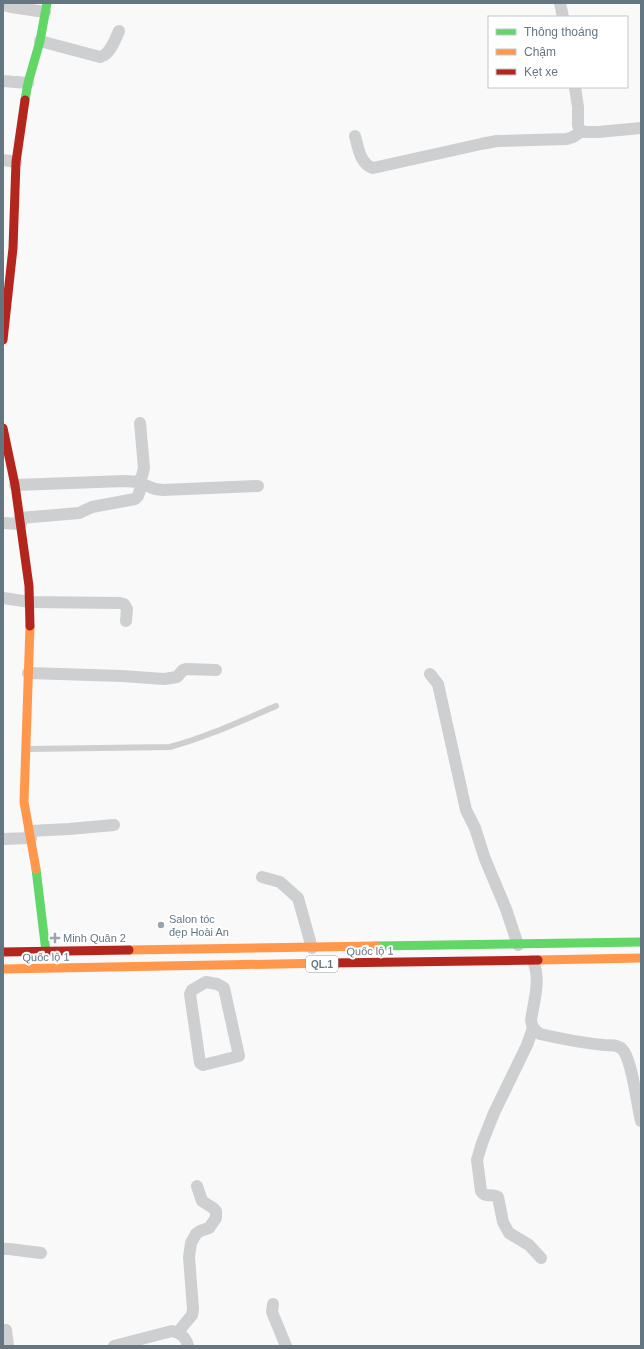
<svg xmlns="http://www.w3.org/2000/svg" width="644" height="1349" font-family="Arial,sans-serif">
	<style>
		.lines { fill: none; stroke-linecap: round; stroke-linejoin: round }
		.lane { stroke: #cecfd0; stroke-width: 6 }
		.street { stroke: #cecfd0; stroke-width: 12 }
		.fast { stroke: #63d668; stroke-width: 9 }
		.slow { stroke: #ff974d; stroke-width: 9 }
		.jam { stroke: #b3261e; stroke-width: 9 }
		.poi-dot { fill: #99a4ac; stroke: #fff; stroke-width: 1.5 }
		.labels { text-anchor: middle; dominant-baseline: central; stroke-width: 4; stroke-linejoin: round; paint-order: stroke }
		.shield { fill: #fff; stroke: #939fa8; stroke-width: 1 }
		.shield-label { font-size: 10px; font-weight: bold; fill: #657683 }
		.poi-label { font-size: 11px; fill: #657683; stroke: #fff; text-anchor: start }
		.street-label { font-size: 11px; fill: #657683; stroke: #fff }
	</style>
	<rect width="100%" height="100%" fill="#f9f9f9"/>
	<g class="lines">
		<!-- lane -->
		<path class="lane" d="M 27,749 L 170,747 C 207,737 241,721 276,706"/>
		<!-- street -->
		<g class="street">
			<path d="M 5,3 L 7,6 L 11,7 L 45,12"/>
			<path d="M 560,3 L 563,17"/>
			<path d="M 40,41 L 100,57 C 110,55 115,40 119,31"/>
			<path d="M 3,81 L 28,83"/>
			<path d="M 575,87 L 578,107 L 578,125 L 579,129 L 582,131 L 585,132 L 598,132 L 641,128"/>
			<path d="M 355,136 C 358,147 360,164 373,168 L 481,144 L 497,141 L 567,139 L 573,137 L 582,131"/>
			<path d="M 3,160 L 16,162"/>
			<path d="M 138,482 L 142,476 L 144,468 L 140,423"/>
			<path d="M 15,485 L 125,481 L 138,482 L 155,489 L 163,490 L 258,486"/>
			<path d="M 20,518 L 79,513 L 92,507 L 135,499 L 138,496 L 142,484"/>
			<path d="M 3,523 L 21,524"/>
			<path d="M 3,598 L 30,602 L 120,603 L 124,604 L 127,609 L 126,621"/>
			<path d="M 28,673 L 122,676 L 164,679 L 177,677 L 183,670 L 186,669 L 216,670"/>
			<path d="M 430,674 L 438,684 L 466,810 L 475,828 L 485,859 L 506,909 L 518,945"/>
			<path d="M 30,831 L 69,829 L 114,825"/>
			<path d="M 3,839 L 31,838"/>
			<path d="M 262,877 L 280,882 L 298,898 L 312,948"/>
			<path d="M 533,961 C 541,979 534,1001 531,1020 C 532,1027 534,1030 540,1034 C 562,1039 582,1043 604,1045 C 610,1045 618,1045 622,1049 C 632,1058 637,1106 641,1121"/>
			<path d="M 206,982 L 217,984 L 224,988 L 239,1056 L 203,1065 L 200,1063 L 190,994 L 192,990 Z"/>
			<path d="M 533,1028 L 527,1045 L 494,1113 L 482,1143 L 477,1160 L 481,1191 C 485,1198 492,1193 498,1197 L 503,1222 L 509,1233 L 529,1245 L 541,1258"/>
			<path d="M 3,1249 L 9,1249 L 41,1253"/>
			<path d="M 273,1304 L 272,1312 L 286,1346"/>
			<path d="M 6,1330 L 8,1346"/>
			<path d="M 178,1332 L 192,1315 L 193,1309 L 189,1257 L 191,1243 L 196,1234 L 200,1231 L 209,1228 L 216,1218 L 216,1211 L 213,1208 L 202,1201 L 197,1186"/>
			<path d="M 114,1346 L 172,1331 C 181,1333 186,1337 188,1346"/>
		</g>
		<!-- fast -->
		<g class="fast">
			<path d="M 25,100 L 28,83 L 40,41 L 47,3"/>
			<path d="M 36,869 L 46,952"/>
			<path d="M 376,946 L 641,942"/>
		</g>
		<!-- slow -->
		<g class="slow">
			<path d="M 30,626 L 24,802 L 36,869"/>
			<path d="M 129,950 L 376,946"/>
			<path d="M 538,960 L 641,958"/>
			<path d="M 3,969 L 330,963"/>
		</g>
		<!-- jam -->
		<g class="jam">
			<path d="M 3,340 L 13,248 L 16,162 L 25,100"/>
			<path d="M 3,428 L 15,485 L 29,586 L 30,626"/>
			<path d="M 3,952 L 129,950"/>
			<path d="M 330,963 L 538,960"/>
		</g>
	</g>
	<!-- markers -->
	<g class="poi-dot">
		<circle cx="161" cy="925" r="4"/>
		<path d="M53 932h4v4h4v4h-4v4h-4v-4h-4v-4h4z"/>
	</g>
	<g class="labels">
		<!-- shield labels -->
		<rect class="shield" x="306" y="956" width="32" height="16" rx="3"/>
		<g class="shield-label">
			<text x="322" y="964">QL.1</text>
		</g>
		<!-- poi labels -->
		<g class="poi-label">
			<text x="169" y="919">Salon tóc<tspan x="169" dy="13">đẹp Hoài An</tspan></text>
			<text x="63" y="938">Minh Quân 2</text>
		</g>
		<!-- street labels -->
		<g class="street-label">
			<text transform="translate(370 951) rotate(-1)">Quốc lộ 1</text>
			<text transform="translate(46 957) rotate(-1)">Quốc lộ 1</text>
		</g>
	</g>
	<!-- border -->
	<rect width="644" height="1349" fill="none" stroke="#657683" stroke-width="8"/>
	<!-- legend -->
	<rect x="488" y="16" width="140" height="72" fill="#ffffff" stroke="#c1c8cd"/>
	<rect x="496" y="29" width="20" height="6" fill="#63d668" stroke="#c1c8cd"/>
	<text x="524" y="36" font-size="12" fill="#657683">Thông thoáng</text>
	<rect x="496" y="49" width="20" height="6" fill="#ff974d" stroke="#c1c8cd"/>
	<text x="524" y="56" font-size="12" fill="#657683">Chậm</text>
	<rect x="496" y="69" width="20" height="6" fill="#b3261e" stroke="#c1c8cd"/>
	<text x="524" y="76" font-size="12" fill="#657683">Kẹt xe</text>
</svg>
